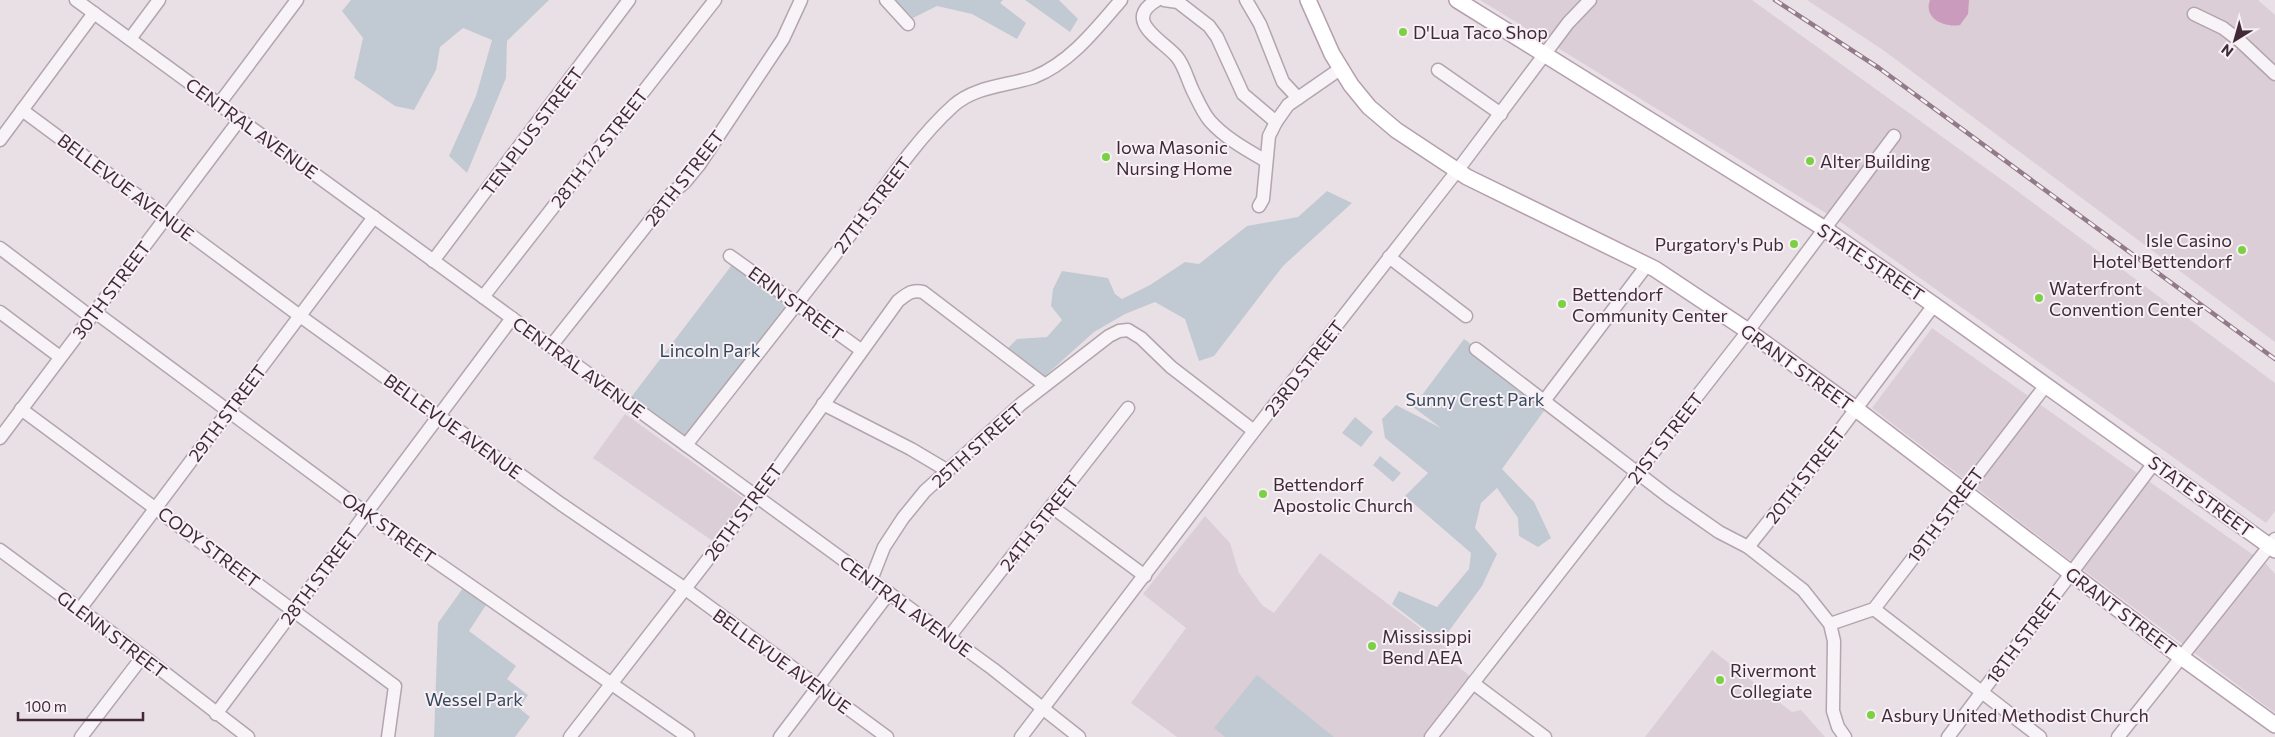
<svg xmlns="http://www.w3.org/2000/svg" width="2275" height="737" font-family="Commissioner,sans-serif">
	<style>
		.built { fill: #dbced6 }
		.green { fill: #c1cad3 }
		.water { fill: #ca9bbd }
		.pier { fill: #e9e0e6 }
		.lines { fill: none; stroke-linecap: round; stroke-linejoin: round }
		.minor-casing { stroke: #b3a5ae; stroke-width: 15 }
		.major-casing { stroke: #b59fae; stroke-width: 18 }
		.minor { stroke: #f8f3f6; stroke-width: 12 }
		.major { stroke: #fff; stroke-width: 15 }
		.rail-casing { stroke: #937a8a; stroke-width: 4.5 }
		.rail { stroke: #f7f0f5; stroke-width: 2.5; stroke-dasharray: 8; stroke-linecap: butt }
		.poi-dot { fill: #7cd044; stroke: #f7f0f5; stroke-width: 2 }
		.labels { text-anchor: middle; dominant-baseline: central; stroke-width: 4; stroke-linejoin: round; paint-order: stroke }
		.poi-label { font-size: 18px; fill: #412938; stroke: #f7f0f5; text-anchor: start }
		.street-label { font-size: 18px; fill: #412938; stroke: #f7f0f5 }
		.park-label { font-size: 18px; fill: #36475d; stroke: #f7f0f5 }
	</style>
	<rect width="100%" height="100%" fill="#e9e0e6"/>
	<!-- built -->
	<g class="built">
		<path d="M 1480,0 L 1752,0 L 2005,182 L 2275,383 L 2275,511 L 2266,523 L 1842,223 Z"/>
		<path d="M 1807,0 L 2260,0 L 2275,12 L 2275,342 L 1883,50 Z"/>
		<path d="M 1932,328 L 2266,564 L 2275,574 L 2275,713 L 2066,557 L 1872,408 Z"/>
		<path d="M 625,414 L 747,501 L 714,542 L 593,458 Z"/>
		<path d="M 1205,516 L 1230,543 L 1239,573 L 1262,605 L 1274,613 L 1320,553 L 1447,648 L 1443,655 L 1470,676 L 1424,737 L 1177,737 L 1131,703 L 1186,628 L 1143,594 Z"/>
		<path d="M 1712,650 L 1792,712 L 1801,710 L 1825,737 L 1645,737 Z"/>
	</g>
	<!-- green -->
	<g class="green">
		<path d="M 351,0 L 549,0 L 507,41 L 506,78 L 467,173 L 449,156 L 476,96 L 492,40 L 463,28 L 440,47 L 436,70 L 414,110 L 395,106 L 354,78 L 363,38 L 342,11 Z"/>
		<path d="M 895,0 L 1003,0 L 1000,3 L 1026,23 L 1017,39 L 972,14 L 937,6 L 913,18 Z"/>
		<path d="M 1025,0 L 1059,0 L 1078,19 L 1070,32 Z"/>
		<path d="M 1327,191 L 1352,203 L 1283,266 L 1214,356 L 1199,361 L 1185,319 L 1155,302 L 1125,314 L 1094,332 L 1045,376 L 1008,348 L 1017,339 L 1047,337 L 1062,320 L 1051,306 L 1053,289 L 1062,271 L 1108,278 L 1115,294 L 1122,299 L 1150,285 L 1185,262 L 1199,264 L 1247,226 L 1298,217 Z"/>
		<path d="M 731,266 L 738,266 L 786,301 L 788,307 L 689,436 L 681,438 L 629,400 Z"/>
		<path d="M 1464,339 L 1540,395 L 1546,408 L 1502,469 L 1534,502 L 1551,538 L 1538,547 L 1519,536 L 1518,518 L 1497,488 L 1481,503 L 1475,528 L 1497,554 L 1482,586 L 1446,635 L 1439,640 L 1392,604 L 1399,591 L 1437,607 L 1469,569 L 1471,553 L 1405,496 L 1428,473 L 1385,438 L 1382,419 L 1396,405 L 1441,428 L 1413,407 Z"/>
		<path d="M 1355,417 L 1373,432 L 1361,447 L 1342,433 Z"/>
		<path d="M 1380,456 L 1401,473 L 1393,482 L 1373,465 Z"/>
		<path d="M 463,588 L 486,605 L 469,631 L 516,666 L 507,679 L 528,695 L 519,708 L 530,717 L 515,737 L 434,737 L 438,623 Z"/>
		<path d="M 1257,675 L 1334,737 L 1225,737 L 1214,728 Z"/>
	</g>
	<!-- water -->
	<path class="water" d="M 1930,0 L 1969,0 L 1968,14 L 1960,25 C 1944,28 1923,18 1930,0 Z"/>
	<!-- pier -->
	<path class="pier" d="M 2258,0 L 2265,0 L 2275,8 L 2275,15 Z"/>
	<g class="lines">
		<defs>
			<g id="minor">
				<path d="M 76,0 L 993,669 L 1079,737"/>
				<path d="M 886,0 L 908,24"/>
				<path d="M 1157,0 C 1121,21 1164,41 1177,57 C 1184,65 1188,81 1193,91 C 1198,101 1203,113 1210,121 C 1225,138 1247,150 1266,161"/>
				<path d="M 1164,0 L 1178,2 L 1209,26 L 1217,37 L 1243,94 L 1276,122"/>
				<path d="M 1246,0 L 1260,24 L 1283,82 L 1298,98"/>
				<path d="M 2194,14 L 2223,28 L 2240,41 L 2275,74"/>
				<path d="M 130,39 L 159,0"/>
				<path d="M 1438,70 L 1501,114"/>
				<path d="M 219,104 L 297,0"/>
				<path d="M 22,110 L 300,316 L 561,504 L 684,588 L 887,737"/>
				<path d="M 0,140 L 94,13"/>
				<path d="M 1259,206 L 1263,199 L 1269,136 L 1276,122 L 1288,105 L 1340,69"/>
				<path d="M 0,248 L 91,317"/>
				<path d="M 730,256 L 861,350"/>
				<path d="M 1389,257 L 1466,316"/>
				<path d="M 433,261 L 629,0"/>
				<path d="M 483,297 L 715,0"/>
				<path d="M 0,312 L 60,357"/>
				<path d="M 95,312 L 366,513 L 688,737"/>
				<path d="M 551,346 L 672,193 L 685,182 L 699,165 L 783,39 L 801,0"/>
				<path d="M 1476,349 L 1669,497 L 1719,532 L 1748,547 L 1803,590 L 1830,624 L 1834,641 L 1833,711 L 1838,727 L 1845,737"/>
				<path d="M 1544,401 L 1647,265"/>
				<path d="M 823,404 L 911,449 L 948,471"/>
				<path d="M 21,409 L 395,686 L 388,737"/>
				<path d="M 0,438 L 240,119"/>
				<path d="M 686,445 C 740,376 794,308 847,239 C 879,196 914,141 953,106 C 975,86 1007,86 1034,77 C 1070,63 1097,28 1121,0"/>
				<path d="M 1052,507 L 1145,576"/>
				<path d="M 1748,547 L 1816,462 L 1934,305"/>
				<path d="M 0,550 L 143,656 L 248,737"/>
				<path d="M 871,580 L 884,547 L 903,518 L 925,491 L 1021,404 L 1109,336 L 1119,331 L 1128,330 L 1141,338 L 1171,367 L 1254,431"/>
				<path d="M 80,609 L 374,217"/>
				<path d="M 1874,609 L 2040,737"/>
				<path d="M 1830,624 L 1874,609 L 2046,385"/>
				<path d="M 949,637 L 1128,408"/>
				<path d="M 1473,683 L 1545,737"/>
				<path d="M 216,714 L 512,318"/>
				<path d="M 81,737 L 143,656"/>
				<path d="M 570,737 L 764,487 L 898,301 C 907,294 912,289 923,292 L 1045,385"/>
				<path d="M 780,737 L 889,593"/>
				<path d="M 1021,737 L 1254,431 L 1457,171 L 1568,23 L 1590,0"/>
				<path d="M 1431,737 L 1748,331 L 1894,136"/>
				<path d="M 1948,737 L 2154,463"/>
				<path d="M 2118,737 L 2275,539"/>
			</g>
			<g id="major">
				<path d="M 1308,0 L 1332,54 L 1351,85 L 1369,107 L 1396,130 L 1467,177 L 1655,269 L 1748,331 L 1856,409 L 2181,657 L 2275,725"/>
				<path d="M 1457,0 L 1825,229 L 1934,305 L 2275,550"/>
			</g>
		</defs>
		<!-- minor casing -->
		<use href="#minor" class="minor-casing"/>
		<!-- major casing -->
		<use href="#major" class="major-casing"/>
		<!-- minor -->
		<use href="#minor" class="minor"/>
		<!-- major -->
		<use href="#major" class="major"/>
		<defs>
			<path id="rail" d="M 1775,0 L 1879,68 L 2275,359"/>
		</defs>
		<!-- rail casing -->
		<use href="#rail" class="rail-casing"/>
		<!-- rail -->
		<use href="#rail" class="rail"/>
	</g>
	<!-- markers -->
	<g class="poi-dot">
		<circle cx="1403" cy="32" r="5"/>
		<circle cx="1106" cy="157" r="5"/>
		<circle cx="1810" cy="161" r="5"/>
		<circle cx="1794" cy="244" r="5"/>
		<circle cx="2242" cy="250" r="5"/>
		<circle cx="2039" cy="298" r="5"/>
		<circle cx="1562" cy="304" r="5"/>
		<circle cx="1263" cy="494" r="5"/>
		<circle cx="1372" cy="646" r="5"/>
		<circle cx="1720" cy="680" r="5"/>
		<circle cx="1871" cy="715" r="5"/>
	</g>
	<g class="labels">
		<!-- poi labels -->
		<g class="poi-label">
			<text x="1413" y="32">D'Lua Taco Shop</text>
			<text x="1116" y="147">Iowa Masonic<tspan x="1116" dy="21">Nursing Home</tspan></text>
			<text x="1820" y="161">Alter Building</text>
			<text x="2232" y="240" text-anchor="end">Isle Casino<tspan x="2232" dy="21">Hotel Bettendorf</tspan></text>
			<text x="1784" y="244" text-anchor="end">Purgatory's Pub</text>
			<text x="2049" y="288">Waterfront<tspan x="2049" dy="21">Convention Center</tspan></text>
			<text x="1572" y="294">Bettendorf<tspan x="1572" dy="21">Community Center</tspan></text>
			<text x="1273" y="484">Bettendorf<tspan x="1273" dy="21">Apostolic Church</tspan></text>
			<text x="1382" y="636">Mississippi<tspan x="1382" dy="21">Bend AEA</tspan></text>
			<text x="1730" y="670">Rivermont<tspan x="1730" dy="21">Collegiate</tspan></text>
			<text x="1881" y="715">Asbury United Methodist Church</text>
		</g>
		<!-- street labels -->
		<g class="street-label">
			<text transform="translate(252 128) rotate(36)">CENTRAL AVENUE</text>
			<text transform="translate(532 131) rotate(-53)">TEN PLUS STREET</text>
			<text transform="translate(599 148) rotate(-52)">28TH 1/2 STREET</text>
			<text transform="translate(684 178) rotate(-52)">28TH STREET</text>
			<text transform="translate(126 187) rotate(37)">BELLEVUE AVENUE</text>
			<text transform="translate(872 205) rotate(-53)">27TH STREET</text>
			<text transform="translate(1871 262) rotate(34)">STATE STREET</text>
			<text transform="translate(111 290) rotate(-53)">30TH STREET</text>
			<text transform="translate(796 303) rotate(36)">ERIN STREET</text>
			<text transform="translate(579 367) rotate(36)">CENTRAL AVENUE</text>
			<text transform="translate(1797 367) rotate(36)">GRANT STREET</text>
			<text transform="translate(1304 368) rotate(-52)">23RD STREET</text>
			<text transform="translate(227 413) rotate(-53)">29TH STREET</text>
			<text transform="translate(453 426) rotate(36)">BELLEVUE AVENUE</text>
			<text transform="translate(1665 438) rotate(-52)">21ST STREET</text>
			<text transform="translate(977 445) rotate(-42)">25TH STREET</text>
			<text transform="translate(1805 475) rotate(-52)">20TH STREET</text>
			<text transform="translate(2201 496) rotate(36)">STATE STREET</text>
			<text transform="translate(743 512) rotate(-53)">26TH STREET</text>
			<text transform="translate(1945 515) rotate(-53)">19TH STREET</text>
			<text transform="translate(1039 523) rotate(-52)">24TH STREET</text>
			<text transform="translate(389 528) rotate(35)">OAK STREET</text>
			<text transform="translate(209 547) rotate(37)">CODY STREET</text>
			<text transform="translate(319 576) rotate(-53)">28TH STREET</text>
			<text transform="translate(906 606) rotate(36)">CENTRAL AVENUE</text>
			<text transform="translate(2121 611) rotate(37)">GRANT STREET</text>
			<text transform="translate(112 634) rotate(37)">GLENN STREET</text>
			<text transform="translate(2024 636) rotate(-53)">18TH STREET</text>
			<text transform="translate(782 661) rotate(36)">BELLEVUE AVENUE</text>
		</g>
		<!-- park labels -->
		<g class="park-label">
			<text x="710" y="350">Lincoln Park</text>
			<text x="1475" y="399">Sunny Crest Park</text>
			<text x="474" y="699">Wessel Park</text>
		</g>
	</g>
	<!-- north arrow -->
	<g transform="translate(2235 40) rotate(217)" stroke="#f7f0f5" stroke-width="4" paint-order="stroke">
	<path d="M0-4L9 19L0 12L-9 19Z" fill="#412938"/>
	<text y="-8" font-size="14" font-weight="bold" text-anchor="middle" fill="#412938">N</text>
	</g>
	<!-- scale -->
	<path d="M18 712v8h125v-8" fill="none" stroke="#412938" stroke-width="2.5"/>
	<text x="25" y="712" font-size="15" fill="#412938" stroke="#f7f0f5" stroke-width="4" paint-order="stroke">100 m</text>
</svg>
